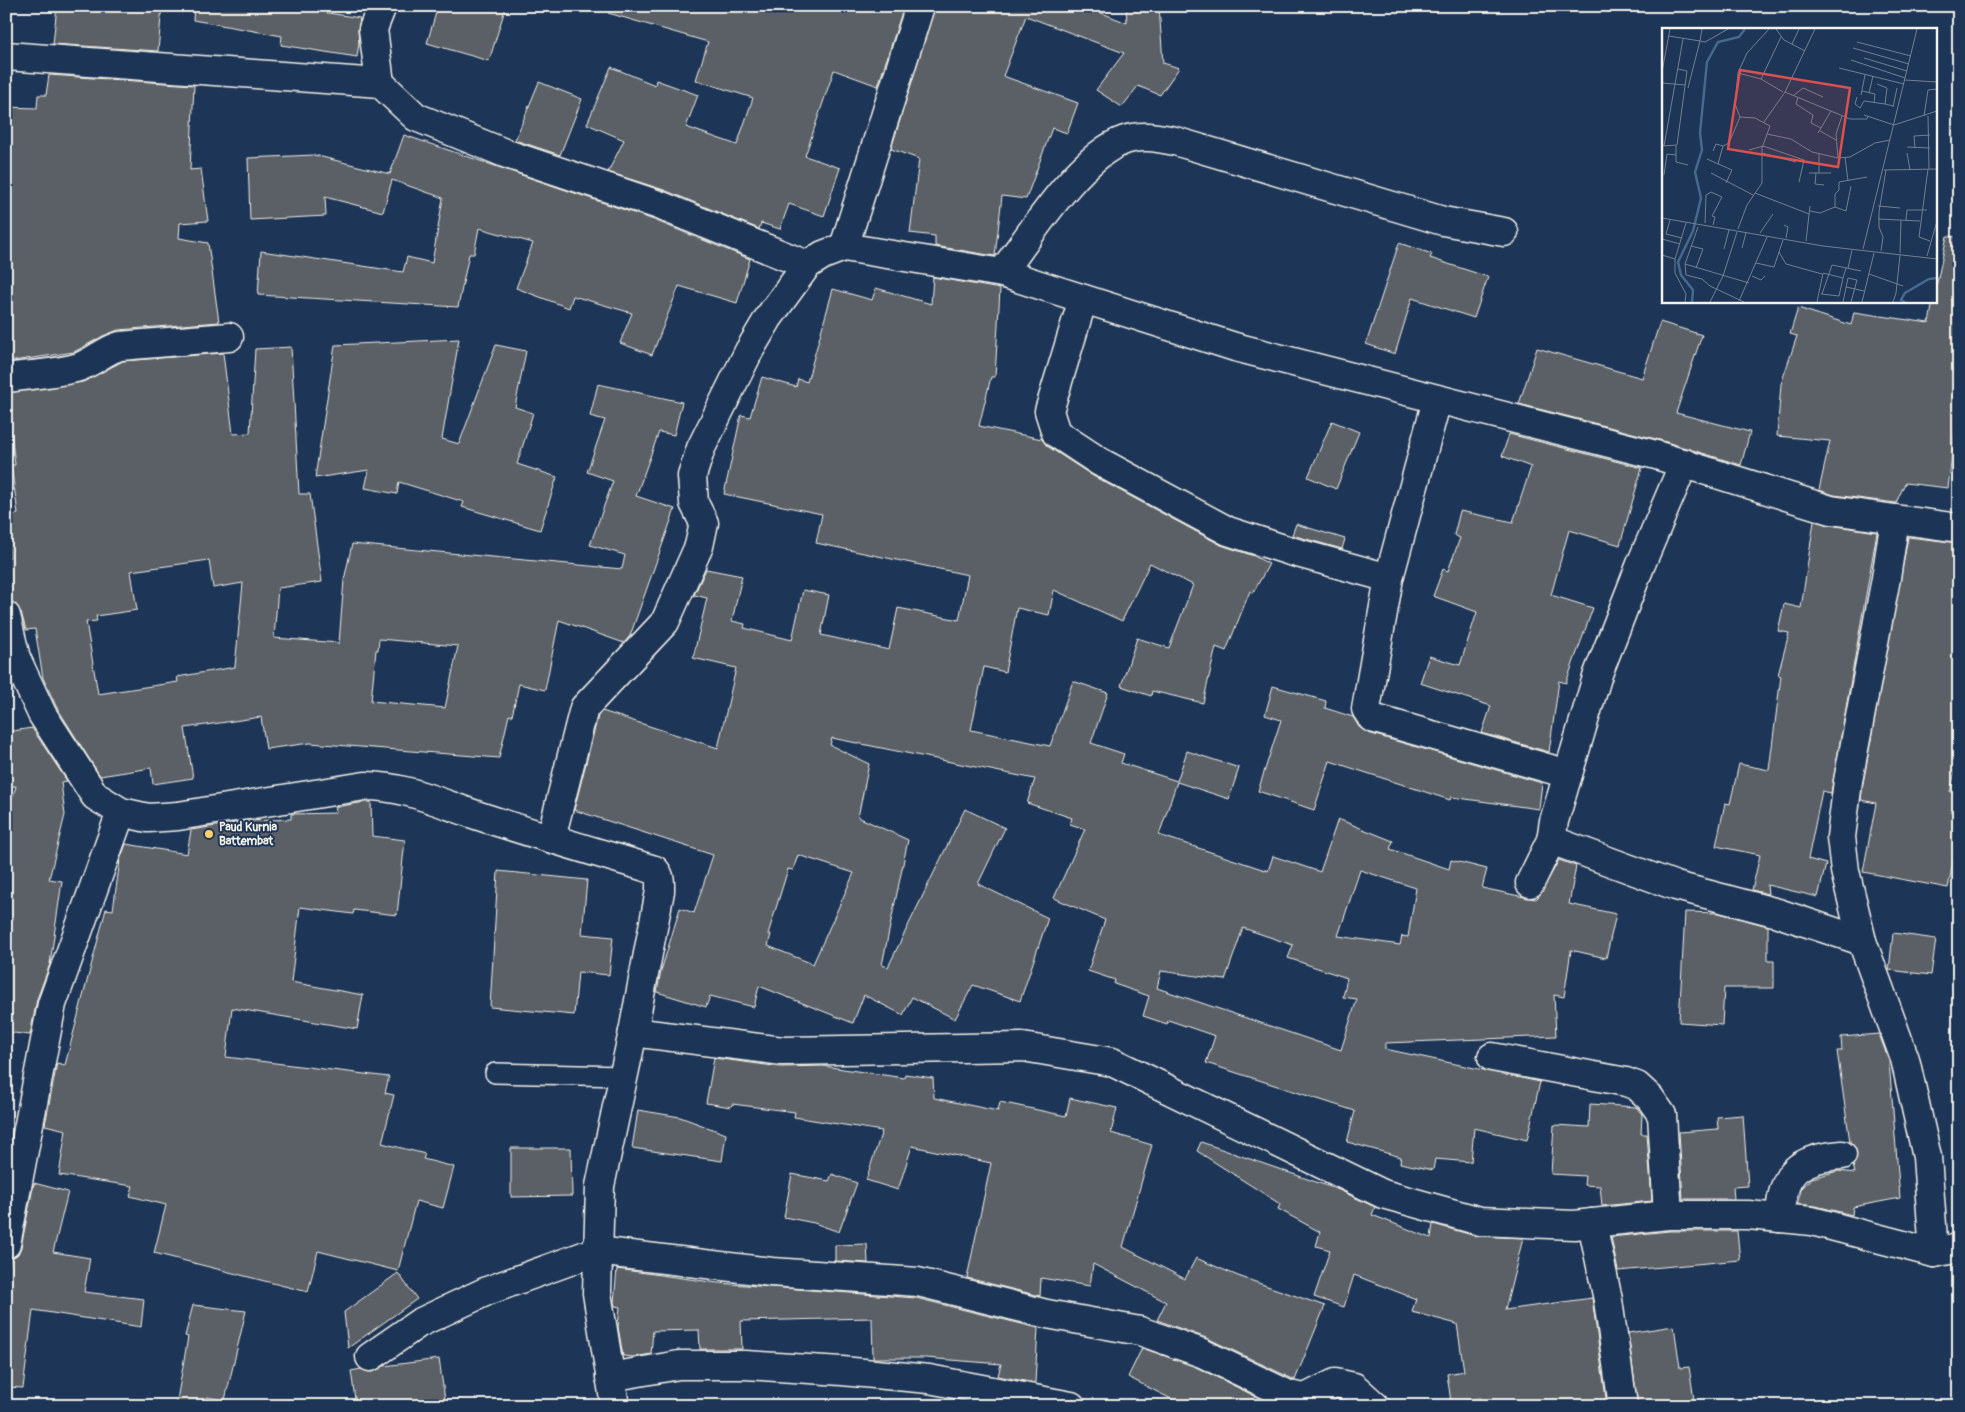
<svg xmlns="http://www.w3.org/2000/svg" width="1965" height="1412" font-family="Pangolin,sans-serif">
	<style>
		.building { fill: #5a6066; stroke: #f4f1e8; fill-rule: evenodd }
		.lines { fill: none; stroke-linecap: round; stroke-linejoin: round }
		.service-casing { stroke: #f4f1e8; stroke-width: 22 }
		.minor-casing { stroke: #f4f1e8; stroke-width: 31 }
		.service { stroke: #1d3557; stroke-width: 19 }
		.minor { stroke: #1d3557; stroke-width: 28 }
		.poi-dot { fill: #ffd166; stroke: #1d3557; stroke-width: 2 }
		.labels { text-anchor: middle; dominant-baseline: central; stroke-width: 4; stroke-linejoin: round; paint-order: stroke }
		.poi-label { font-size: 12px; font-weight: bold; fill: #f4f1e8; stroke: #1d3557; text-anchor: start }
		.inset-river { fill: none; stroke: #466a8d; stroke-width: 2.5 }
		.inset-road { fill: none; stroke: #738091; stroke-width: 1 }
		.view { fill: #dc504e; fill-opacity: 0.15; stroke: #dc504e; stroke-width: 2.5 }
		.inset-edge { fill: none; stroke: #f4f1e8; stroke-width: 2.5 }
	</style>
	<rect width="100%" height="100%" fill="#1d3557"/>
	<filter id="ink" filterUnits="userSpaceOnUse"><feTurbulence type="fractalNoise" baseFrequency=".02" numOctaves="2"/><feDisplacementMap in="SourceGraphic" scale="10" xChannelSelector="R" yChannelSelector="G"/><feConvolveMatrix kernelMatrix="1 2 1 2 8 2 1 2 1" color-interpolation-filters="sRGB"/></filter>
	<g filter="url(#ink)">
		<!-- building -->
		<g class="building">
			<path d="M 57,6 L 162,6 L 158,51 L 53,44 Z"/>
			<path d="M 194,6 L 284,6 L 360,18 L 358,31 L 359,43 L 357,57 L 281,45 L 282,36 L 193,20 Z"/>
			<path d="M 438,6 L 506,6 L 489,61 L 427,43 Z"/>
			<path d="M 609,6 L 904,6 L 878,86 L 834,70 L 805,156 L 840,168 L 824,216 L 789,204 L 780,229 L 761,223 L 759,229 L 664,190 L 608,172 L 624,140 L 587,124 L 611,67 L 655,85 L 656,80 L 698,95 L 686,127 L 737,145 L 753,98 L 696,80 L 708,42 L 608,13 Z"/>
			<path d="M 935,6 L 1084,6 L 1127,23 L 1126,6 L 1159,6 L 1163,63 L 1179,68 L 1160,95 L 1138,86 L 1122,107 L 1096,90 L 1124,53 L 1026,16 L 1003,76 L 1078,103 L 1067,133 L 1052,128 L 1026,199 L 1002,196 L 995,256 L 935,246 L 935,236 L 910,233 L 919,159 L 891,149 Z"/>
			<path d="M 49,75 L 194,85 L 190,170 L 201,169 L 208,221 L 180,223 L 179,238 L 208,243 L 219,322 L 118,330 L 103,336 L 74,352 L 6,362 L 6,107 L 37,108 L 38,95 L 46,95 Z"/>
			<path d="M 539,82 L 582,99 L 560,155 L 515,140 Z"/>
			<path d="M 404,135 L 654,220 L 750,259 L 737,303 L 679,286 L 652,355 L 620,343 L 632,313 L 573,296 L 569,308 L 516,288 L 533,243 L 479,228 L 474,254 L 469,254 L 458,307 L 258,295 L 261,251 L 403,272 L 407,257 L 432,263 L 443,198 L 392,180 L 383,212 L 325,197 L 326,216 L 250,220 L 248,158 L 314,155 L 390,174 Z"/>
			<path d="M 1947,236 L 1959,237 L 1959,398 L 1948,488 L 1905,483 L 1896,503 L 1834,495 L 1819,490 L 1830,441 L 1777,436 L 1781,384 L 1797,336 L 1790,334 L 1798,308 L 1851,325 L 1854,312 L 1929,323 L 1933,301 L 1936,301 L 1936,287 Z"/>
			<path d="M 1399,243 L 1432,254 L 1430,258 L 1488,277 L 1474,318 L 1412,298 L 1395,354 L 1366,344 Z"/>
			<path d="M 933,277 L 1000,289 L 995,377 L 991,377 L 979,426 L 1042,439 L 1047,446 L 1093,476 L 1221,545 L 1254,556 L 1269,564 L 1253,593 L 1250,591 L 1226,651 L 1216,647 L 1203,703 L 1152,691 L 1151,696 L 1121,686 L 1137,638 L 1169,648 L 1193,585 L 1150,563 L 1122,621 L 1054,590 L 1049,615 L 1017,608 L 1005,672 L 984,667 L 971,730 L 1050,746 L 1073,681 L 1108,693 L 1091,743 L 1124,754 L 1121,763 L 1177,781 L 1187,751 L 1239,768 L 1229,799 L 1177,782 L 1159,835 L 1268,871 L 1273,856 L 1320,872 L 1338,819 L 1393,841 L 1390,849 L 1449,869 L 1451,860 L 1487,869 L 1482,888 L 1524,897 L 1536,899 L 1539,896 L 1559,860 L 1576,866 L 1569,904 L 1616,914 L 1606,958 L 1571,950 L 1564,997 L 1554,995 L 1556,1036 L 1385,1043 L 1385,1049 L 1540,1082 L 1527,1140 L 1474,1128 L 1471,1162 L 1435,1159 L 1433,1170 L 1400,1163 L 1401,1157 L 1347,1142 L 1355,1111 L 1206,1063 L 1215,1036 L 1168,1020 L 1167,1024 L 1143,1016 L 1149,996 L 1114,984 L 1115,980 L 1088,971 L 1105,920 L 1054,898 L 1085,829 L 1070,824 L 1072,818 L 1027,803 L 1035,779 L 832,738 L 830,745 L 869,764 L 858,817 L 908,840 L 882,965 L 888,967 L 965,809 L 1005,828 L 978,884 L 1048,918 L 1020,1001 L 973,985 L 955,1019 L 912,997 L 903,1015 L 864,995 L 853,1023 L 759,986 L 754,1007 L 710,996 L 706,1007 L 657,992 L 661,971 L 680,908 L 694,913 L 713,855 L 574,810 L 598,716 L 602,711 L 718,748 L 736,668 L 693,658 L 707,598 L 694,595 L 706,569 L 742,576 L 732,621 L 745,624 L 744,628 L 792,640 L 803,590 L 829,595 L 821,635 L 889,650 L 898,608 L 959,620 L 968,575 L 816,543 L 822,514 L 724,494 L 741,415 L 750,417 L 762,377 L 796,387 L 798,379 L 807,382 L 833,289 L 872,300 L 876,288 L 931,304 ZM 798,855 L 854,873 L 813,964 L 768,946 L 771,934 L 768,934 L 788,869 L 793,870 ZM 1360,870 L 1416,888 L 1408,937 L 1402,936 L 1400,945 L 1338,936 ZM 1243,928 L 1293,945 L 1288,958 L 1347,978 L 1343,997 L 1357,999 L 1341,1050 L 1157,988 L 1161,971 L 1225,980 Z"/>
			<path d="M 1660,322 L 1702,335 L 1676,413 L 1750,432 L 1741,465 L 1660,440 L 1519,404 L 1537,348 L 1642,378 Z"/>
			<path d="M 459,339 L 442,439 L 459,444 L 496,345 L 526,351 L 515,407 L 533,413 L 517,464 L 557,477 L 540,530 L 462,507 L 464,502 L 399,482 L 397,494 L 365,488 L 369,470 L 315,478 L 335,345 Z"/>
			<path d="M 291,347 L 299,494 L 310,494 L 322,582 L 278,588 L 274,638 L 339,643 L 344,580 L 352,544 L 622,569 L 625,555 L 590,545 L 613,481 L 587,472 L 605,420 L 590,416 L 598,384 L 682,402 L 674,435 L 659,432 L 636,496 L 675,509 L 630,636 L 624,643 L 559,620 L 545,690 L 519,684 L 512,716 L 509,715 L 499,758 L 310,743 L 266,749 L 261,717 L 185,728 L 193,778 L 153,784 L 151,768 L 100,776 L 56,706 L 43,678 L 35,629 L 26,630 L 21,612 L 12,602 L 6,571 L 6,558 L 10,557 L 6,516 L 18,514 L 11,465 L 15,465 L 6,393 L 83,382 L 123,361 L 223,353 L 233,434 L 250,433 L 255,349 ZM 209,560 L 213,588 L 243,583 L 235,667 L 177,677 L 178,682 L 98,694 L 86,622 L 97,621 L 96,616 L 137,610 L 131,571 ZM 379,639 L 458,646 L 445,708 L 371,701 L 376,650 L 378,650 Z"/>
			<path d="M 1332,421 L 1359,432 L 1336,489 L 1308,477 Z"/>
			<path d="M 1509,434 L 1642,468 L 1620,545 L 1569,530 L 1551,595 L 1593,608 L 1566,683 L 1559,681 L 1549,752 L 1482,733 L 1491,706 L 1420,683 L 1429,656 L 1460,665 L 1477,612 L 1433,596 L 1443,569 L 1448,571 L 1460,538 L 1454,535 L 1460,511 L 1513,522 L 1531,467 L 1502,456 Z"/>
			<path d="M 1814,521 L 1829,525 L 1877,532 L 1831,793 L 1822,791 L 1808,859 L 1826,864 L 1818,897 L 1767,885 L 1768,894 L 1752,890 L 1760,855 L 1716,846 L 1725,803 L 1730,804 L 1739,764 L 1769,770 L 1781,676 L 1778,675 L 1789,633 L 1778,631 L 1784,604 L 1801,608 Z"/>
			<path d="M 1296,524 L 1345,539 L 1342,549 L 1292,535 Z"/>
			<path d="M 1908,537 L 1959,543 L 1959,756 L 1950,792 L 1959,794 L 1959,832 L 1948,888 L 1863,872 L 1876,803 L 1861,800 L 1863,783 Z"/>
			<path d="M 1273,686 L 1326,701 L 1325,708 L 1353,717 L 1359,727 L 1368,733 L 1542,783 L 1539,809 L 1451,797 L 1450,800 L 1330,761 L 1314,810 L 1258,791 L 1281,720 L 1265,715 Z"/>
			<path d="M 32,728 L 67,781 L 61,782 L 65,815 L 49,879 L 62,881 L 50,964 L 37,999 L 30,1035 L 6,1032 L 6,820 L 16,786 L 6,787 L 6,732 Z"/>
			<path d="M 366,802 L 371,802 L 372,836 L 405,840 L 397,915 L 354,910 L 353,914 L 300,907 L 291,982 L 363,995 L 357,1029 L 232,1008 L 226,1057 L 389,1077 L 385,1093 L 394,1095 L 382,1143 L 425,1154 L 423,1159 L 454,1167 L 443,1208 L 416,1201 L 398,1271 L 318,1251 L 308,1292 L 154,1253 L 166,1205 L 130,1196 L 133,1186 L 59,1175 L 66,1130 L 45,1125 L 57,1063 L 65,1065 L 106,909 L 113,910 L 120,860 L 126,844 L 187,854 L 191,830 L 248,821 L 291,819 L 291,814 L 336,813 L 335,807 Z"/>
			<path d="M 498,871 L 587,880 L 582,934 L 613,937 L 609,975 L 578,972 L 574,1015 L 490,1007 Z"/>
			<path d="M 1685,912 L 1719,913 L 1768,926 L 1768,961 L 1774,961 L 1774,988 L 1724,988 L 1722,1025 L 1679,1022 Z"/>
			<path d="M 1893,933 L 1936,939 L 1931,975 L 1889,970 Z"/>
			<path d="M 1879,1034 L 1889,1061 L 1900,1198 L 1853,1207 L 1852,1215 L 1816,1206 L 1797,1204 L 1802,1187 L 1812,1178 L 1838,1171 L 1855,1173 L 1853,1165 L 1857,1153 L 1850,1142 L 1837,1051 L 1842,1051 L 1841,1037 Z"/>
			<path d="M 714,1058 L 781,1067 L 823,1066 L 904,1078 L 905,1074 L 933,1078 L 934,1098 L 998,1111 L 1000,1102 L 1066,1116 L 1070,1098 L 1117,1108 L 1111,1133 L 1152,1145 L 1123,1247 L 1185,1279 L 1196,1258 L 1238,1276 L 1325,1306 L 1295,1380 L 1209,1339 L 1157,1320 L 1166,1302 L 1093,1264 L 1090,1286 L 1041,1278 L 1040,1296 L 967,1278 L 991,1163 L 912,1146 L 898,1190 L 866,1180 L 882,1131 L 794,1117 L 795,1112 L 732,1104 L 731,1107 L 706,1103 Z"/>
			<path d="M 1590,1104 L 1636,1107 L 1642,1114 L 1641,1134 L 1647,1134 L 1652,1201 L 1602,1206 L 1600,1186 L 1584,1185 L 1585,1176 L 1551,1174 L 1554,1125 L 1589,1127 Z"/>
			<path d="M 638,1110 L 680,1117 L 726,1134 L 722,1161 L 632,1148 Z"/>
			<path d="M 1743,1115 L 1748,1186 L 1733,1187 L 1734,1199 L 1683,1199 L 1679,1132 L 1718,1129 L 1717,1117 Z"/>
			<path d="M 1201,1142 L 1339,1190 L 1375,1207 L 1372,1215 L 1431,1238 L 1433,1224 L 1476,1236 L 1523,1238 L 1505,1310 L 1592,1298 L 1607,1406 L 1482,1406 L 1480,1398 L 1451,1402 L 1447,1374 L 1464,1371 L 1457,1324 L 1412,1312 L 1416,1299 L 1354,1275 L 1344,1307 L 1314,1297 L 1330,1250 L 1316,1246 L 1320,1232 L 1278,1209 L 1280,1204 L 1197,1151 Z"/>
			<path d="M 511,1148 L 571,1148 L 572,1196 L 511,1197 Z"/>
			<path d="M 792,1174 L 829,1181 L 832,1174 L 857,1183 L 839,1232 L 814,1223 L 784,1217 Z"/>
			<path d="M 34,1183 L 68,1192 L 53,1252 L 90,1258 L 84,1292 L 144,1299 L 141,1327 L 33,1310 L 23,1388 L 6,1387 L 6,1276 L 11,1259 L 18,1254 L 21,1247 Z"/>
			<path d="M 1669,1231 L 1737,1231 L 1740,1260 L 1618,1271 L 1611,1237 Z"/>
			<path d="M 867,1244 L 868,1263 L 835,1261 L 835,1245 Z"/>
			<path d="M 617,1269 L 718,1283 L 916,1298 L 1038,1328 L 1035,1383 L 998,1376 L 1001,1364 L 926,1358 L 873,1358 L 872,1318 L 741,1321 L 742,1349 L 700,1349 L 699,1330 L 653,1331 L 651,1354 L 634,1357 L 623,1356 L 618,1327 L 620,1307 L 615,1306 L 614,1302 Z"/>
			<path d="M 398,1273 L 417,1299 L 348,1348 L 344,1312 Z"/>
			<path d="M 193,1305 L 246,1311 L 225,1400 L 207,1397 L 206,1406 L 176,1406 L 188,1337 L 185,1336 Z"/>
			<path d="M 1674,1326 L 1680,1368 L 1689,1367 L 1695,1406 L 1638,1406 L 1628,1333 Z"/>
			<path d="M 1142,1348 L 1196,1367 L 1275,1406 L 1185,1406 L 1128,1377 Z"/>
			<path d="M 439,1359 L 445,1400 L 404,1406 L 356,1406 L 351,1371 L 361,1369 L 372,1372 L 384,1366 Z"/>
		</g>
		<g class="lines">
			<defs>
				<path id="service" d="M 495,1073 L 623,1076"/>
				<g id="minor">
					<path d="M 6,56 L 380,83 L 416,117 L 507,154 L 659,205 L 807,265"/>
					<path d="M 380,83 L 373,29 L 382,6"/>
					<path d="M 844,247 L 920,6"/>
					<path d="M 1002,273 C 1031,234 1080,155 1125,140 C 1141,134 1159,138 1175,141 L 1443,221 L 1504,232"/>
					<path d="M 1083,299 L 1049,411 L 1056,433 L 1100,462 L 1228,531 L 1290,551 L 1389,578 L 1366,709 L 1372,718 L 1568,774"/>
					<path d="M 6,378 C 27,375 60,373 79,367 C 95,361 105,350 120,346 L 229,337"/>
					<path d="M 1895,519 L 1886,578 L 1848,781 L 1841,837 L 1845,871 L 1862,941 L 1905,1059 L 1927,1157 L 1934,1253"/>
					<path d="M 1389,578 L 1437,400"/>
					<path d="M 6,616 L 16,658 L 42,714 L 95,796 L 121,812 L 148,818 L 178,816 L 365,786 C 406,786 440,803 479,816 C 537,835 596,852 655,870 C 661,877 660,882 660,891 L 633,1032 L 600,1186 L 597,1293 L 615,1406"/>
					<path d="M 551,838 L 584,708 L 665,622 L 699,546 L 704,523 L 694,503 L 692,476 L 701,448 L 749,351 L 769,317 L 807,265 L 823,255 L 844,247 L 1002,273 L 1235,347 L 1656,455 L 1831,510 L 1959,528"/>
					<path d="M 1551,840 L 1676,886 L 1778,913 L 1862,941"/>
					<path d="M 1530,883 L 1551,840 L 1554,821 L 1598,674 L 1641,564 L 1684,463"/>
					<path d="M 633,1032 L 783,1051 L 1023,1047 L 1112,1062 L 1383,1194 L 1480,1221 L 1574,1225 L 1668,1215 L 1748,1215 L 1812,1221 L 1934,1253 L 1959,1248"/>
					<path d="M 1492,1057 L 1626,1082 L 1637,1086 L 1650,1098 L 1662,1115 L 1668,1215"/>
					<path d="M 1780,1218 C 1781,1172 1799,1158 1842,1155"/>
					<path d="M 1592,1223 L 1608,1300 L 1623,1406"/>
					<path d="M 6,1244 L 52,1004 L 121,812"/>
					<path d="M 370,1357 L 419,1323 L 487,1291 L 597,1251 L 772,1272 L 918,1282 L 1047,1314 L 1140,1331 L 1202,1353 L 1289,1395 L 1305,1398 L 1335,1383 L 1354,1387 L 1375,1406"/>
					<path d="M 610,1377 L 679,1365 L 745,1365 L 842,1371 L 929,1379 L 1071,1406"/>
				</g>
			</defs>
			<!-- service casing -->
			<use href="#service" class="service-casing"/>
			<!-- minor casing -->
			<use href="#minor" class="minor-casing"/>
			<!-- service -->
			<use href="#service" class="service"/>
			<!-- minor -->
			<use href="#minor" class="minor"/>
		</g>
	</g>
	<!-- markers -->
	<circle class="poi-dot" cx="209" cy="834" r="5"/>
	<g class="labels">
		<!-- poi labels -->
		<g class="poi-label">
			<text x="219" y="827">Paud Kurnia<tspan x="219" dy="14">Battembat</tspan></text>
		</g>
	</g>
	<!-- overview -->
	<g transform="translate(1662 28)">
		<rect width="275" height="275" fill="#1d3557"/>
		<path class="inset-river" d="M 30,274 L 31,262 L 19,247 L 16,234 L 31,203 L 39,170 L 33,144 L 40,122 L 38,105 L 45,34 L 56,14 L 77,9 L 83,1M 243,274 L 239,272 L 243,265 L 267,251 L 275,250"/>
		<path class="inset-road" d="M 40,1 L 38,13 L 43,14 L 66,1M 114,1 L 122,12 L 143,23M 7,8 L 38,13 L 26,60M 195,14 L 249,28M 130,16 L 137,1M 191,20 L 247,36M 202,30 L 245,43M 189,32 L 243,50M 177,40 L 242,56M 0,44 L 8,1M 76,45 L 99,51 L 121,64M 99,51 L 119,9M 243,52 L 275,54M 0,55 L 23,57M 215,56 L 225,60 L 223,76 L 231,78M 200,63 L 213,66 L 212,75M 123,64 L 188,91 L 205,91 L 206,88M 207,65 L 211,48M 132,67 L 141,60 L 161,69M 199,67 L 203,47M 136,69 L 134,76 L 151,87 L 149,95 L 159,100M 195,69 L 193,76 L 198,80 L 202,73 L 223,76M 231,79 L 235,60M 202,87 L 232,97 L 275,83M 262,88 L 266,62 L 275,61M 266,88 L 267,141M 78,89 L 73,76 L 76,45 L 85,25 L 107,1M 102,94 L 123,64 L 153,1M 158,103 L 174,112M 156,105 L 169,83M 105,106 L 129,111 L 150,124 L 176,130 L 188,129 L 213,115 L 228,112M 0,118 L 15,117 L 25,43 L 16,41M 2,118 L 21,11M 14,118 L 14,134 L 26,137M 245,119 L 268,120M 253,120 L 252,108 L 268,107M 87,122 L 101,118 L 142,132 L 137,154M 51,123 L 54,116 L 61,118 L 67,115 L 78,89M 100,125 L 134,134M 157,125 L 157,145M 245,125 L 248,142M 183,129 L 186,153M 176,130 L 174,106 L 180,88M 45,131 L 70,142 L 64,155M 56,136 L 61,118M 266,141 L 257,209 L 268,213M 222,142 L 275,141M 49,145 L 91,167M 147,145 L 169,145M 154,145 L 153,156 L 162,157M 2,147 L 5,126 L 14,127M 93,165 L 147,186M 216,178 L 238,180M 173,179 L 173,166 L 177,162 L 177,154 L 205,149M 148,183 L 158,185 L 173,179 L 184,183 L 189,158M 0,190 L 161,218 L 275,231M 216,191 L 258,193M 8,192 L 4,206 L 20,210M 244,192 L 245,182 L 265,182M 43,195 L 44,167 L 49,164 L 60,169 L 50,188 L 53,189 L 51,197M 122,197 L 126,199 L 124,210M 36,199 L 23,236 L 87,255M 76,201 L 85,177 L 100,155 L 100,120 L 108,98 L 93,90 L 78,89M 98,205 L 111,186M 0,211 L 18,216M 144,213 L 148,178M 29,218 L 41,221 L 34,240M 80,220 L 84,205M 62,221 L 67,202M 201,221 L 255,1M 219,223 L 221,209 L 217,199 L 217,184 L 224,142M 117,224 L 124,236 L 160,246M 238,225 L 239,192M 0,227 L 13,231 L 13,245 L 24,266 L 23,274M 265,228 L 275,193M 13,231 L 24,195M 94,235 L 112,239 L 121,212M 23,236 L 24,247 L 40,251 L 48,258 L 82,274M 186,240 L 190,222M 207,246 L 241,258M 90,248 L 99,252 L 103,248M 184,259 L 202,263M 159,266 L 177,268 L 181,250M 160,266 L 170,237 L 199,243M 77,273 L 105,209M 48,274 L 61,248 L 75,204M 155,274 L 161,245 L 181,250 L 184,240M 181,274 L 186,250 L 195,252 L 189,274M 200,274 L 212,225M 231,274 L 234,265 L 238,227"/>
		<path class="view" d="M 78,42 L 188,60 L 176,139 L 66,121 Z"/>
		<rect width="275" height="275" class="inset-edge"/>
	</g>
	<!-- margin -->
	<rect width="1965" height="1412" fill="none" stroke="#1d3557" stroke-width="25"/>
	<rect x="12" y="12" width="1940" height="1387" fill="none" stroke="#f4f1e8" stroke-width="2" filter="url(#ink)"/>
</svg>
